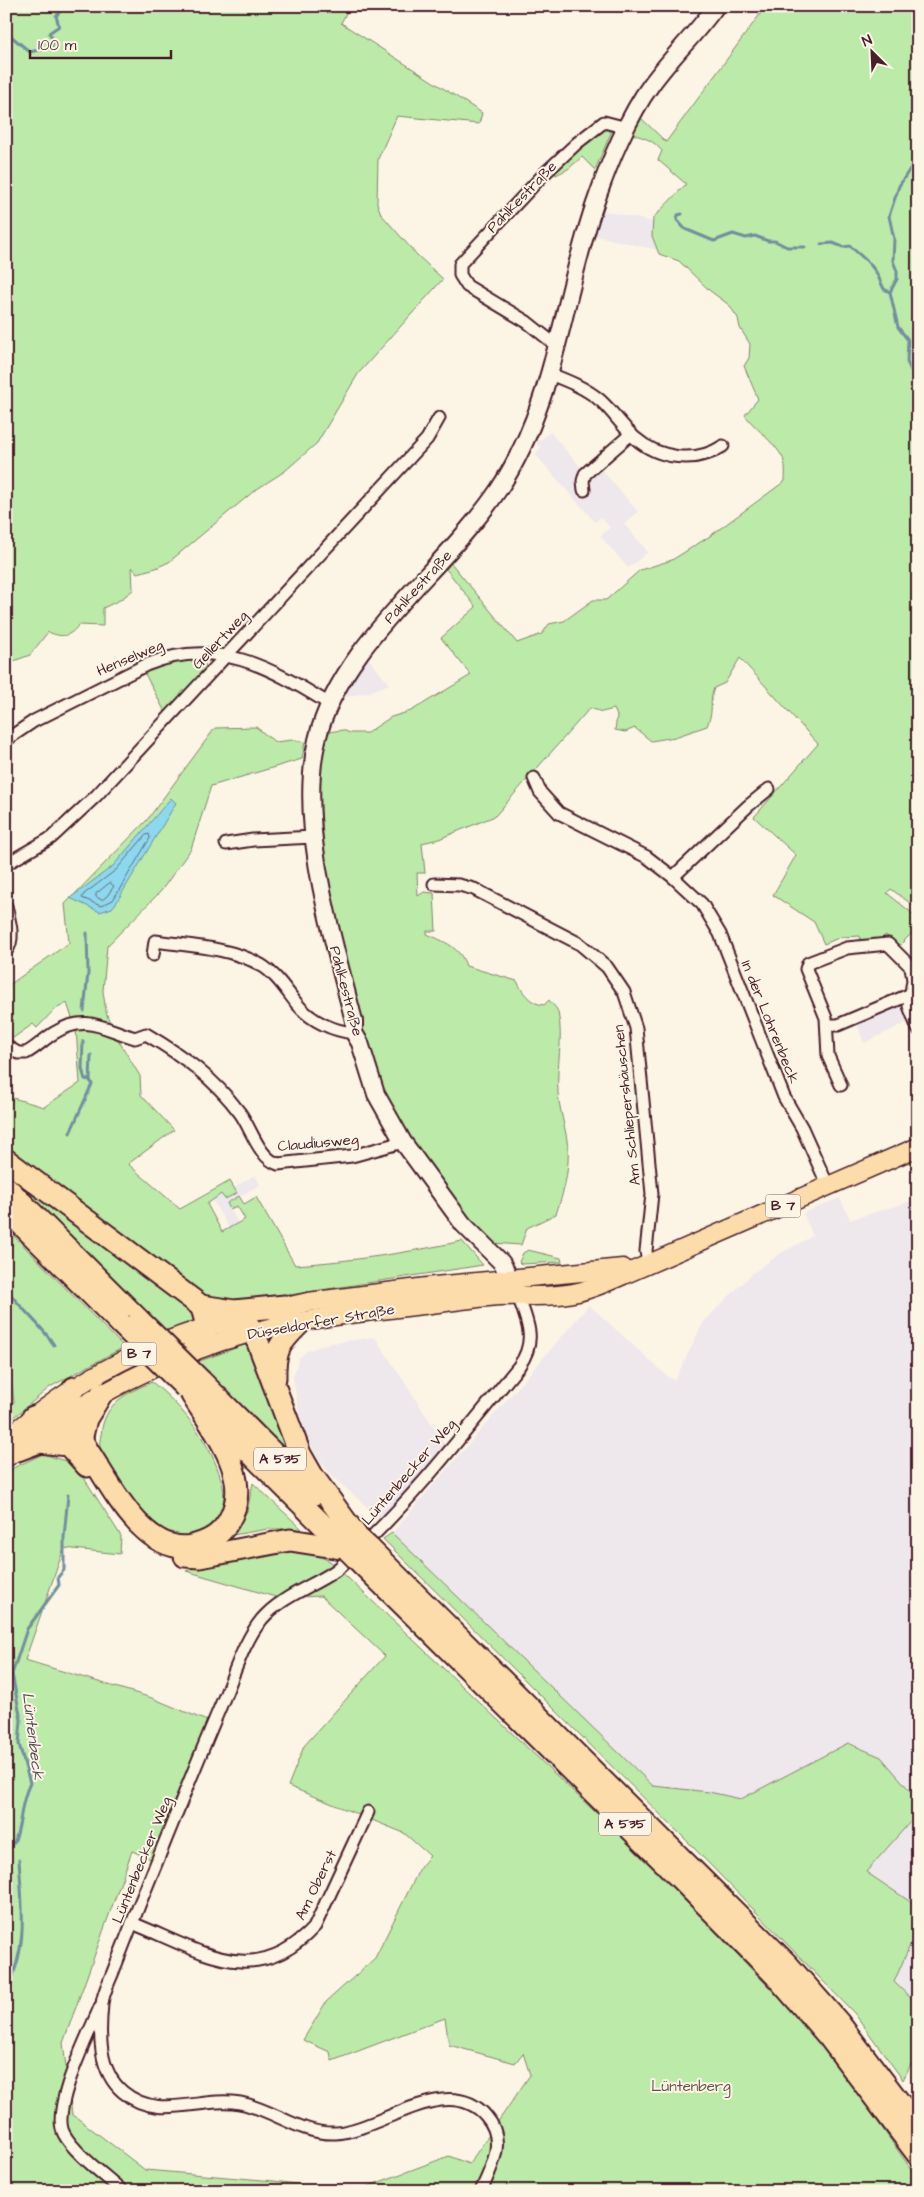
<svg xmlns="http://www.w3.org/2000/svg" width="924" height="2197" font-family="'Architects Daughter',sans-serif">
	<style>
		.built { fill: #eee7eb }
		.green { fill: #bceaa9; stroke: #83846a }
		.water { fill: #8dd8ee; stroke: #728ea0 }
		.lines { fill: none; stroke-linecap: round; stroke-linejoin: round }
		.shore { stroke: #656979; stroke-width: 1 }
		.stream { stroke: #728ea0; stroke-width: 3 }
		.street-casing { stroke: #4a1f2b; stroke-width: 15 }
		.secondary-casing { stroke: #4a1f2b; stroke-width: 20 }
		.primary-casing { stroke: #4a1f2b; stroke-width: 21 }
		.highway-casing { stroke: #4a1f2b; stroke-width: 25 }
		.street { stroke: #fcf5e5; stroke-width: 11 }
		.secondary { stroke: #fcf5e5; stroke-width: 16 }
		.primary { stroke: #fddcac; stroke-width: 18 }
		.highway { stroke: #fddcac; stroke-width: 21 }
		.highway-bridge-casing { stroke: #4a1f2b; stroke-width: 25; stroke-linecap: butt }
		.highway-bridge { stroke: #fddcac; stroke-width: 21 }
		.labels { text-anchor: middle; dominant-baseline: central; stroke-width: 4; stroke-linejoin: round; paint-order: stroke }
		.shield { fill: #fcf5e5; stroke: #7f5f63; stroke-width: 1 }
		.shield-label { font-size: 14px; font-weight: bold; fill: #4a1f2b }
		.street-label { font-size: 15px; fill: #4a1f2b; stroke: #fcf5e5 }
		.park-label { font-size: 15px; fill: #66524a; stroke: #fcf5e5 }
		.water-label { font-size: 16px; font-style: italic; fill: #5b4d5c; stroke: #fcf5e5 }
	</style>
	<rect width="100%" height="100%" fill="#fcf5e5"/>
	<filter id="ink" filterUnits="userSpaceOnUse"><feTurbulence type="fractalNoise" baseFrequency=".02" numOctaves="2"/><feDisplacementMap in="SourceGraphic" scale="10" xChannelSelector="R" yChannelSelector="G"/><feConvolveMatrix kernelMatrix="1 2 1 2 8 2 1 2 1" color-interpolation-filters="sRGB"/></filter>
	<g filter="url(#ink)">
		<!-- built -->
		<g class="built">
			<path d="M 601,210 L 653,222 L 652,236 L 657,250 L 593,235 Z"/>
			<path d="M 550,432 L 591,479 L 602,470 L 638,512 L 624,524 L 648,552 L 628,568 L 600,536 L 610,528 L 601,517 L 595,522 L 535,454 L 541,448 L 534,440 L 535,437 L 539,441 Z"/>
			<path d="M 367,657 L 389,684 L 369,692 L 341,698 Z"/>
			<path d="M 902,1002 L 910,1021 L 864,1043 L 857,1024 Z"/>
			<path d="M 255,1175 L 260,1185 L 227,1203 L 239,1225 L 230,1230 L 212,1199 L 222,1194 L 225,1199 L 237,1192 L 234,1188 Z"/>
			<path d="M 840,1198 L 850,1220 L 918,1199 L 918,1800 L 881,1757 L 848,1743 L 741,1799 L 709,1792 L 653,1786 L 392,1533 L 589,1305 L 668,1377 L 675,1380 L 703,1323 L 720,1305 L 753,1273 L 781,1253 L 813,1236 L 803,1213 Z"/>
			<path d="M 375,1337 L 446,1446 L 393,1508 L 392,1507 L 380,1518 L 332,1476 L 316,1455 L 305,1432 L 297,1403 L 293,1377 L 299,1358 L 307,1351 L 326,1344 Z"/>
			<path d="M 918,1813 L 918,1907 L 866,1872 Z"/>
			<path d="M 918,1927 L 918,2005 L 894,1982 Z"/>
		</g>
		<!-- green -->
		<g class="green">
			<path d="M 6,6 L 350,6 L 341,23 L 482,113 L 479,124 L 397,116 L 378,159 L 377,203 L 381,214 L 416,254 L 443,279 L 358,374 L 317,443 L 285,471 L 254,491 L 169,562 L 156,568 L 137,573 L 132,567 L 133,590 L 120,600 L 103,608 L 103,626 L 79,625 C 69,637 63,638 48,632 L 30,655 L 6,664 Z"/>
			<path d="M 766,6 L 918,6 L 918,909 L 891,889 L 887,893 L 918,918 L 918,927 L 898,947 L 886,935 L 876,942 L 861,943 L 860,936 L 841,937 L 824,944 L 814,922 L 773,895 L 796,855 L 754,817 L 818,744 L 740,658 L 725,683 L 714,688 C 708,704 715,708 707,726 L 675,737 L 651,741 L 635,728 L 625,732 L 615,730 L 617,716 L 614,709 L 602,712 L 590,708 L 495,816 L 439,839 L 422,843 L 425,873 L 417,873 L 418,896 L 424,892 L 434,893 L 436,931 L 427,931 L 427,934 C 445,942 460,947 466,966 L 517,981 C 522,992 530,1004 544,1005 L 549,1000 C 552,1004 557,1008 558,1012 C 564,1040 556,1065 558,1093 C 560,1116 570,1138 568,1162 C 567,1180 562,1197 556,1214 L 527,1228 L 521,1245 L 492,1243 L 472,1226 L 410,1141 L 376,1081 L 328,896 L 319,789 L 323,746 L 327,732 L 343,730 L 350,733 L 367,733 L 391,717 L 411,711 L 471,675 L 441,638 L 476,607 L 446,569 L 451,563 L 517,643 L 542,634 L 549,624 L 564,621 L 593,600 L 606,600 L 640,570 L 672,560 L 710,536 L 785,481 C 785,475 786,467 784,461 C 780,447 755,429 745,415 L 758,399 L 744,366 L 749,358 L 750,344 L 740,328 L 738,318 L 729,305 L 709,290 L 679,261 L 659,254 L 652,236 L 653,218 L 686,184 L 658,160 L 662,151 C 653,140 645,138 632,134 L 641,118 L 666,142 Z"/>
			<path d="M 613,128 L 595,170 L 582,157 L 568,169 L 556,175 L 553,171 L 599,129 Z"/>
			<path d="M 187,659 L 203,660 L 206,667 L 165,712 L 144,672 L 163,663 Z"/>
			<path d="M 256,727 L 275,742 L 292,740 L 305,742 L 302,759 L 211,786 L 191,849 L 161,891 L 107,946 L 103,991 L 106,1012 L 111,1026 L 89,1019 L 72,1018 L 67,1003 L 54,1010 L 37,1028 L 33,1024 L 6,1043 L 6,987 L 69,943 L 65,904 L 147,820 L 215,728 Z"/>
			<path d="M 79,1025 L 114,1033 L 140,1076 L 141,1095 L 174,1130 L 128,1164 L 180,1209 L 230,1181 L 237,1193 L 225,1199 L 221,1194 L 207,1204 L 222,1232 L 245,1219 L 237,1206 L 230,1209 L 227,1203 L 239,1196 L 244,1204 L 256,1197 L 295,1265 C 352,1261 407,1253 462,1241 L 483,1265 L 257,1300 L 211,1304 L 6,1155 L 6,1096 L 44,1107 L 80,1083 L 76,1029 Z"/>
			<path d="M 6,1166 L 193,1307 L 195,1321 L 165,1331 L 6,1177 Z"/>
			<path d="M 6,1228 L 124,1347 L 50,1387 L 6,1424 L 6,1408 L 14,1402 L 10,1368 L 6,1358 Z"/>
			<path d="M 528,1250 L 561,1258 L 562,1262 L 521,1264 L 519,1262 L 523,1253 Z"/>
			<path d="M 244,1345 L 254,1348 L 302,1468 L 197,1362 Z"/>
			<path d="M 152,1382 C 184,1408 214,1446 223,1487 C 227,1505 215,1530 196,1536 C 183,1539 160,1534 149,1526 C 141,1521 130,1497 124,1488 C 117,1476 105,1463 100,1450 C 99,1446 100,1439 101,1435 C 104,1403 126,1393 152,1382 Z"/>
			<path d="M 43,1454 L 75,1464 L 121,1536 L 120,1554 L 64,1548 L 25,1660 L 152,1698 L 207,1721 L 153,1860 L 132,1851 L 63,2043 L 72,2114 L 145,2170 L 274,2181 L 350,2191 L 6,2191 L 6,1477 L 13,1468 Z"/>
			<path d="M 253,1483 L 302,1529 L 268,1529 L 233,1535 L 247,1511 Z"/>
			<path d="M 392,1533 L 653,1786 L 709,1792 L 741,1799 L 848,1743 L 881,1757 L 918,1800 L 918,1813 L 866,1872 L 918,1907 L 918,1927 L 894,1982 L 918,2005 L 918,2068 L 911,2064 L 903,2080 L 855,2014 L 690,1844 L 383,1539 Z"/>
			<path d="M 295,1546 L 330,1561 L 649,1863 L 821,2041 L 918,2179 L 918,2191 L 355,2191 L 449,2156 L 469,2164 L 530,2075 L 523,2053 L 515,2063 L 449,2045 L 445,2018 L 332,2061 L 330,2052 L 303,2040 L 326,2002 L 375,1958 L 421,1866 L 430,1856 L 404,1833 L 288,1786 L 304,1746 L 385,1656 L 321,1596 L 279,1598 L 186,1571 L 217,1559 Z"/>
		</g>
		<!-- water -->
		<path class="water" d="M 171,798 L 176,803 L 116,903 L 112,908 L 100,912 L 70,898 L 113,866 Z"/>
		<g class="lines">
			<!-- shore -->
			<g class="shore">
				<path d="M 146,835 L 149,834 L 150,838 L 113,900 L 101,906 L 82,898 L 84,894 L 116,870 Z"/>
				<path d="M 110,883 L 114,886 L 107,896 L 102,900 L 96,897 L 96,894 Z"/>
			</g>
			<!-- stream -->
			<g class="stream">
				<path d="M 6,36 L 12,37 L 30,52 L 52,47 L 53,40 L 49,33 L 59,26 L 56,16 L 64,7 L 71,9 L 74,6"/>
				<path d="M 917,157 L 918,155"/>
				<path d="M 682,214 L 678,215 L 677,220 L 685,229 L 714,241 L 733,234 L 746,238 L 755,236 L 768,241 L 775,241 L 787,247 L 805,247"/>
				<path d="M 821,244 L 833,243 L 843,247 L 850,246 L 869,263 L 876,272 L 884,289 L 890,292 L 898,327 L 908,340 L 907,362 L 918,385"/>
				<path d="M 890,292 L 897,279 L 897,271 L 893,261 L 894,239 L 889,216 L 899,186 L 915,161"/>
				<path d="M 84,1011 L 88,973 L 87,933"/>
				<path d="M 90,1080 L 91,1055"/>
				<path d="M 70,1133 L 92,1084 L 90,1080 L 85,1079 L 82,1069 L 83,1041"/>
				<path d="M 6,1288 C 20,1309 40,1323 54,1345"/>
				<path d="M 14,1843 C 23,1821 19,1805 30,1783 L 19,1744 L 21,1720 L 12,1674 L 27,1629 L 59,1585 L 58,1577 L 64,1570 L 64,1537 L 68,1495"/>
				<path d="M 6,1989 C 29,1950 22,1904 19,1860"/>
			</g>
			<defs>
				<g id="street">
					<path d="M 557,346 L 527,322 L 467,286 L 460,275 L 460,264 L 544,174 L 577,143 L 604,122 L 627,128"/>
					<path d="M 550,374 C 568,381 586,388 601,401 C 613,412 622,426 635,438 C 659,459 696,464 723,446"/>
					<path d="M 584,490 L 583,481 L 585,474 L 631,434"/>
					<path d="M 6,740 L 34,721 L 146,665 C 215,636 270,667 328,703"/>
					<path d="M 534,778 L 540,792 L 559,813 L 647,857 L 673,877 L 702,904 L 720,934 L 784,1097 L 802,1128 L 828,1186"/>
					<path d="M 226,844 L 253,840 L 314,837"/>
					<path d="M 6,864 L 51,838 L 96,796 L 427,439 L 439,418"/>
					<path d="M 673,877 L 748,806 L 769,789"/>
					<path d="M 434,884 L 459,885 L 474,889 L 580,944 L 607,967 L 624,992 L 636,1028 L 652,1194 L 646,1251 L 648,1263"/>
					<path d="M 6,906 C 9,919 16,940 6,951"/>
					<path d="M 153,955 L 155,941 C 189,946 230,947 261,965 C 276,974 286,990 297,1004 C 311,1021 333,1031 354,1033"/>
					<path d="M 827,1025 L 838,1025 L 911,994"/>
					<path d="M 6,1046 L 18,1053 L 26,1053 C 36,1048 44,1039 54,1033 C 86,1013 104,1029 135,1038 L 146,1034 C 183,1056 214,1078 240,1113 C 251,1128 259,1158 278,1164 L 352,1156 L 403,1142"/>
					<path d="M 841,1085 L 828,1056 L 826,1018 L 806,969 L 808,963 L 847,948 L 888,944 L 911,967 L 913,980 L 909,1006 L 918,1029"/>
					<path d="M 132,1923 C 200,1950 255,1992 315,1926 L 368,1812"/>
					<path d="M 100,2007 C 89,2034 50,2109 64,2134 C 75,2154 105,2175 122,2191"/>
					<path d="M 481,2191 C 492,2166 507,2140 486,2116 C 448,2072 381,2130 336,2133 C 301,2135 273,2109 240,2103 C 200,2096 159,2122 123,2092 C 98,2071 99,2034 102,2004 C 103,1993 109,1982 113,1972 C 122,1949 131,1926 140,1903 C 168,1835 195,1766 224,1698 C 235,1672 244,1641 262,1619 C 281,1597 311,1587 335,1571 C 342,1566 348,1559 355,1553 C 416,1496 466,1430 519,1366 C 537,1341 528,1323 518,1296"/>
				</g>
				<path id="secondary" d="M 516,1290 L 502,1263 L 463,1224 L 403,1142 L 376,1094 L 360,1043 L 354,1033 L 354,1021 C 333,939 297,824 317,740 C 340,643 444,571 499,489 C 557,401 562,295 597,198 C 609,163 629,115 651,85 C 671,57 696,34 716,6"/>
				<g id="primary">
					<path d="M 272,1310 L 308,1302 L 435,1286 L 623,1268"/>
					<path d="M 6,1440 C 73,1380 159,1335 247,1317"/>
					<path d="M 6,1458 C 81,1401 161,1356 253,1332 C 318,1315 388,1310 454,1301 C 469,1299 484,1297 499,1296 C 526,1295 552,1298 578,1292 C 595,1288 612,1280 628,1273 L 918,1147"/>
				</g>
				<g id="highway">
					<path d="M 6,1160 L 201,1306 L 234,1311 L 285,1306"/>
					<path d="M 6,1187 L 139,1320"/>
					<path d="M 6,1209 L 121,1324"/>
					<path d="M 234,1320 L 247,1324 L 254,1332 L 300,1454 L 312,1475 L 358,1538"/>
					<path d="M 191,1352 C 206,1334 210,1329 201,1306"/>
					<path d="M 275,1378 C 274,1348 281,1342 300,1323"/>
					<path d="M 201,1381 L 314,1494"/>
					<path d="M 33,1417 C 44,1415 52,1413 62,1418 C 75,1425 81,1439 88,1451 C 110,1484 144,1555 191,1546 C 206,1543 220,1536 228,1522 C 255,1479 214,1431 192,1395"/>
					<path d="M 214,1417 L 347,1549"/>
					<path d="M 61,1431 L 62,1406 L 74,1388"/>
					<path d="M 81,1440 L 86,1419 L 102,1393"/>
					<path d="M 18,1450 L 39,1442 L 68,1445 L 87,1466"/>
					<path d="M 370,1549 L 787,1964 L 839,2023 L 918,2127"/>
					<path d="M 185,1556 L 200,1557 L 290,1540 L 347,1549"/>
					<path d="M 358,1560 L 664,1862 L 776,1976 L 829,2037 L 918,2155"/>
				</g>
			</defs>
			<!-- street casing -->
			<use href="#street" class="street-casing"/>
			<!-- secondary casing -->
			<use href="#secondary" class="secondary-casing"/>
			<!-- primary casing -->
			<use href="#primary" class="primary-casing"/>
			<!-- highway casing -->
			<use href="#highway" class="highway-casing"/>
			<!-- street -->
			<use href="#street" class="street"/>
			<!-- secondary -->
			<use href="#secondary" class="secondary"/>
			<!-- primary -->
			<use href="#primary" class="primary"/>
			<!-- highway -->
			<use href="#highway" class="highway"/>
			<defs>
				<g id="highway-bridge">
					<path d="M 139,1320 L 201,1381"/>
					<path d="M 121,1324 L 185,1387"/>
					<path d="M 358,1538 L 370,1549"/>
					<path d="M 347,1549 L 358,1560"/>
				</g>
			</defs>
			<!-- highway-bridge casing -->
			<use href="#highway-bridge" class="highway-bridge-casing"/>
			<!-- highway-bridge -->
			<use href="#highway-bridge" class="highway-bridge"/>
		</g>
	</g>
	<g class="labels">
		<!-- shield labels -->
		<g class="shield">
			<rect x="765.5" y="1194.5" width="35" height="23" rx="4"/>
			<rect x="121.5" y="1342.5" width="35" height="23" rx="4"/>
			<rect x="254" y="1447.5" width="52" height="23" rx="4"/>
			<rect x="599" y="1812.5" width="52" height="23" rx="4"/>
		</g>
		<g class="shield-label">
			<text x="783" y="1206">B 7</text>
			<text x="139" y="1354">B 7</text>
			<text x="280" y="1459">A 535</text>
			<text x="625" y="1824">A 535</text>
		</g>
		<!-- street labels -->
		<g class="street-label">
			<text transform="translate(522 197) rotate(-46)">Pahlkestraße</text>
			<text transform="translate(418 587) rotate(-48)">Pahlkestraße</text>
			<text transform="translate(220 640) rotate(-47)">Gellertweg</text>
			<text transform="translate(130 658) rotate(-23)">Henselweg</text>
			<text transform="translate(346 991) rotate(75)">Pahlkestraße</text>
			<text transform="translate(770 1022) rotate(68)">In der Lohrenbeck</text>
			<text transform="translate(627 1105) rotate(-96)">Am Schliepershäuschen</text>
			<text transform="translate(318 1143) rotate(-5)">Claudiusweg</text>
			<text transform="translate(321 1322) rotate(-10)">Düsseldorfer Straße</text>
			<text transform="translate(409 1472) rotate(-49)">Lüntenbecker Weg</text>
			<text transform="translate(142 1860) rotate(-68)">Lüntenbecker Weg</text>
			<text transform="translate(316 1885) rotate(-64)">Am Oberst</text>
		</g>
		<!-- park labels -->
		<g class="park-label">
			<text x="691" y="2086">Lüntenberg</text>
		</g>
		<!-- water labels -->
		<g class="water-label">
			<text transform="translate(33 1736) rotate(83)">Lüntenbeck</text>
		</g>
	</g>
	<!-- margin -->
	<rect width="924" height="2197" fill="none" stroke="#fcf5e5" stroke-width="25"/>
	<rect x="12" y="12" width="899" height="2172" fill="none" stroke="#4a1f2b" stroke-width="2" filter="url(#ink)"/>
	<!-- north arrow -->
	<g transform="translate(872 52) rotate(336)" stroke="#fcf5e5" stroke-width="4" paint-order="stroke">
	<path d="M0-4L9 19L0 12L-9 19Z" fill="#4a1f2b"/>
	<text y="-8" font-size="14" font-weight="bold" text-anchor="middle" fill="#4a1f2b">N</text>
	</g>
	<!-- scale -->
	<path d="M30 50v8h141v-8" fill="none" stroke="#4a1f2b" stroke-width="2.5"/>
	<text x="38" y="50" font-size="15" fill="#4a1f2b" stroke="#fcf5e5" stroke-width="4" paint-order="stroke">100 m</text>
</svg>
